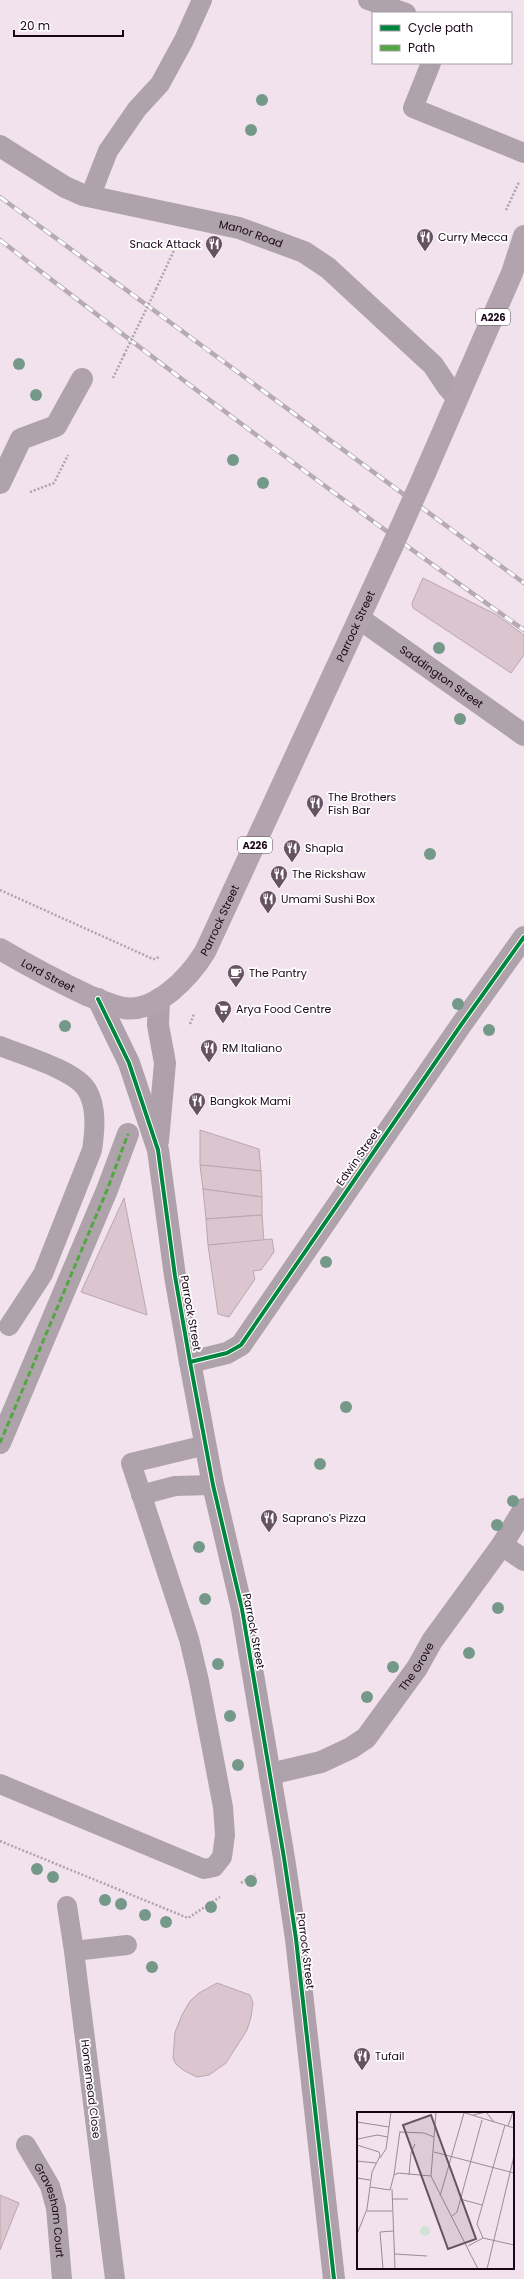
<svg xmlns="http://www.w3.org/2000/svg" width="524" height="2279" font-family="Poppins,sans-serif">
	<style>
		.building { fill: #dbc6d0; stroke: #bba6b0 }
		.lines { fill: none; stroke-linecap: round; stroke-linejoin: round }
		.path { stroke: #aea3ac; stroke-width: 2.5; stroke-dasharray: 2 2; stroke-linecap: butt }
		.lane { stroke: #aea2ab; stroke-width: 20 }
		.street { stroke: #aea2ab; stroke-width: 22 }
		.secondary { stroke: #aea1ab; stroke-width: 22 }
		.primary { stroke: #b2a4ae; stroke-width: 22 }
		.rail-casing { stroke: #b6abb2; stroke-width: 4.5 }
		.rail { stroke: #fff; stroke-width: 3; stroke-dasharray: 9; stroke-linecap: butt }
		.path-bridge { stroke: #aea3ac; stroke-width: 2.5; stroke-dasharray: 2 2; stroke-linecap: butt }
		.primary-bridge { stroke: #b2a4ae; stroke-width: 22 }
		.quiet { stroke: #52a742; stroke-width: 3; stroke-dasharray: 6 3; stroke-linecap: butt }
		.cycleway-casing { stroke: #fff; stroke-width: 6 }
		.cycleway { stroke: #00873e; stroke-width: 4 }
		.tree { fill: #759989 }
		.labels { text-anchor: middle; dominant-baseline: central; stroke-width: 3.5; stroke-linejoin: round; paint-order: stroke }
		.shield { fill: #fff; stroke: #60505d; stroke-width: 1 }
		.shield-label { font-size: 10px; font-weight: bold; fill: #1c0518 }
		.street-label { font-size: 11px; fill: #1c0518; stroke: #fff }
		.poi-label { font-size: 11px; fill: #1c0518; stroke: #fff; text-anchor: start }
		.inset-road { fill: none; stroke: #9c8a98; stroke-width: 1 }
		.view { fill: #675263; fill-opacity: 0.15; stroke: #675263; stroke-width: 2 }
		.inset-edge { fill: none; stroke: #1c0518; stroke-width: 2 }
	</style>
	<rect width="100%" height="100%" fill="#f2e2ed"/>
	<!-- building -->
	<g class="building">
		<path d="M 423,578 L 497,615 L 524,635 L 524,655 L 511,673 L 413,608 L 412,603 Z"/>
		<path d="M 200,1130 L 259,1149 L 261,1171 L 200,1165 Z"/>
		<path d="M 200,1165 L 261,1171 L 262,1197 L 203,1189 Z"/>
		<path d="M 203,1189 L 262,1197 L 262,1215 L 206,1219 Z"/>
		<path d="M 124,1198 L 147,1315 L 81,1292 Z"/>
		<path d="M 262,1215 L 264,1241 L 208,1245 L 206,1219 Z"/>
		<path d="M 272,1239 L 274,1252 L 261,1270 L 253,1271 L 255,1279 L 229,1317 L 218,1314 L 208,1245 Z"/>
		<path d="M 217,1983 L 250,1995 L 253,2003 L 251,2017 L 247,2030 L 226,2063 L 209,2075 L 197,2077 L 183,2070 L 176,2064 L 173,2058 L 175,2032 L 182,2015 L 190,2001 L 199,1993 Z"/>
		<path d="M 0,2195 L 19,2203 L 0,2250 Z"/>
	</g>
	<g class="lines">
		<!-- path -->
		<g class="path">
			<path d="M 506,210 L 519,182"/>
			<path d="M 156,289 L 176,246"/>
			<path d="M 113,378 L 124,355"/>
			<path d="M 30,492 L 54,483 L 68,455"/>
			<path d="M 0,890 L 153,959 L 156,959 L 160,956"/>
			<path d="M 190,1024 L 194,1014"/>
			<path d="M 0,1841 L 188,1918 L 220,1897"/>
			<path d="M 241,1883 L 255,1874"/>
		</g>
		<!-- lane -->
		<g class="lane">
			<path d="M 368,0 L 406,13"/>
			<path d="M 431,63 L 413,108 L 524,153"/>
			<path d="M 90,197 L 108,151 L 137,109 L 160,84 L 184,40 L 202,0"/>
			<path d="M 0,1046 C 22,1055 75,1070 87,1090 C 97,1107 95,1130 92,1150 L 43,1274 L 9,1326"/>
			<path d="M 141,1495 L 175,1486 L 213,1485"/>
			<path d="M 0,1784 L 204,1869 L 214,1867 L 222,1857 L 225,1835 L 223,1807 L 199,1681 L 189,1639 L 131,1463 L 206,1445"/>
			<path d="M 67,1906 L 74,1951"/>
			<path id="s1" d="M 26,2145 L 50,2186 L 56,2208 L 62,2279"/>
			<path d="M 115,2279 L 74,1951 L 127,1945"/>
		</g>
		<!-- street -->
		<g class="street">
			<path id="s2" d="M 0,146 L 65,187 L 83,195 L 239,228 L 304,252 L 328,268 L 433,365 L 447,386 L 457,397"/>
			<path d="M 0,483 L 21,439 L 56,426 L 82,379"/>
			<path id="s3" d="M 360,619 L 524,735"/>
			<path d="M 190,1362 L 227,1353 L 241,1345 L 461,1025 L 524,937"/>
			<path d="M 0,1443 L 107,1190 L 128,1134"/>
			<path d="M 502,1545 L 524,1560"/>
			<path id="s4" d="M 270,1774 L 321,1762 L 351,1748 L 366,1738 L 417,1668 L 432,1641 L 502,1545 L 524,1509"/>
		</g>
		<!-- secondary -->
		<g class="secondary">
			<path d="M 98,999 L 129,1063 L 158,1150 L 175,1276 L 190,1362 L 213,1485 L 242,1609 L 284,1858 L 296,1939 L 334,2279"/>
			<path d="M 158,1141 L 165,1063 L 158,1025 L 159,999"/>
		</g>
		<!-- primary -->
		<g class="primary">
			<path d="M 425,473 L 512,273 L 524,236"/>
			<path id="s5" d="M 0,949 C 29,966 59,982 89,996 C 100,1000 113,1006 124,1008 C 157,1013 190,976 205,952 L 392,547"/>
		</g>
		<defs>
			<g id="rail">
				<path d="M 0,197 L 524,583"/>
				<path d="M 0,240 C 172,373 346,504 524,630"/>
			</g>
		</defs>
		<!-- rail casing -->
		<use href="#rail" class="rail-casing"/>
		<!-- rail -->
		<use href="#rail" class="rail"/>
		<!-- path-bridge -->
		<path class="path-bridge" d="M 124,355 L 156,289"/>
		<!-- primary-bridge -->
		<path class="primary-bridge" d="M 392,547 L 425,473"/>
		<!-- quiet -->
		<path class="quiet" d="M 0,1443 L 107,1190 L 128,1134"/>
		<defs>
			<g id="cycleway">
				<path d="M 98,999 L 129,1063 L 158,1150 L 175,1276 L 190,1362 L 213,1485 L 242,1609 L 284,1858 L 296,1939 L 334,2279"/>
				<path d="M 190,1362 L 227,1353 L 241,1345 L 461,1025 L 524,937"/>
			</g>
		</defs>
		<!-- cycleway casing -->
		<use href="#cycleway" class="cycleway-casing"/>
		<!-- cycleway -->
		<use href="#cycleway" class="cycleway"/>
	</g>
	<!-- trees -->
	<g class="tree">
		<circle cx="262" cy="100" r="6"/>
		<circle cx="251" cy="130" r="6"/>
		<circle cx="19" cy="364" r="6"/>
		<circle cx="36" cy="395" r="6"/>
		<circle cx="233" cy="460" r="6"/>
		<circle cx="263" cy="483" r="6"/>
		<circle cx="439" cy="648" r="6"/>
		<circle cx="460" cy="719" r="6"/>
		<circle cx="430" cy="854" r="6"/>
		<circle cx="458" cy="1004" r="6"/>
		<circle cx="65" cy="1026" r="6"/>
		<circle cx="489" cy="1030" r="6"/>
		<circle cx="326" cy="1262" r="6"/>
		<circle cx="346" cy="1407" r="6"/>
		<circle cx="320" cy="1464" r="6"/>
		<circle cx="513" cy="1501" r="6"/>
		<circle cx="497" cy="1525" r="6"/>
		<circle cx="199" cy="1547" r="6"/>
		<circle cx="205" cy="1599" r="6"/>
		<circle cx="498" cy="1608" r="6"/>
		<circle cx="469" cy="1653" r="6"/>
		<circle cx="218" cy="1664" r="6"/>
		<circle cx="393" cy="1667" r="6"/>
		<circle cx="367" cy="1697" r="6"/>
		<circle cx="230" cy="1716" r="6"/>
		<circle cx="238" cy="1765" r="6"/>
		<circle cx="37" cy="1869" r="6"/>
		<circle cx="53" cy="1877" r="6"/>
		<circle cx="251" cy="1881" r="6"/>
		<circle cx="105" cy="1900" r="6"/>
		<circle cx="121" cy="1904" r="6"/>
		<circle cx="211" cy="1907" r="6"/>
		<circle cx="145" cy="1915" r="6"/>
		<circle cx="166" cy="1922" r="6"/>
		<circle cx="152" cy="1967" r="6"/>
	</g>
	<!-- icons -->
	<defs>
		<symbol id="restaurant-pin" viewBox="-11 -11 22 30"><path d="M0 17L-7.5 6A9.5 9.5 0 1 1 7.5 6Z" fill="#675263" stroke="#fff"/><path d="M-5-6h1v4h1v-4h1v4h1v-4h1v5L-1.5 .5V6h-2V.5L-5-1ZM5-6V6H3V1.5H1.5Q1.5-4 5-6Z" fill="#fff"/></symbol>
		<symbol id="cafe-pin" viewBox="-11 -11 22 30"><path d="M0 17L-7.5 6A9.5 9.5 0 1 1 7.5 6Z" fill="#675263" stroke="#fff"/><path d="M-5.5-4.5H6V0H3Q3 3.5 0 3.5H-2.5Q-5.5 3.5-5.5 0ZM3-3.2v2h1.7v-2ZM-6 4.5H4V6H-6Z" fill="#fff"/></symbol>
		<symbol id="supermarket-pin" viewBox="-11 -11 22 30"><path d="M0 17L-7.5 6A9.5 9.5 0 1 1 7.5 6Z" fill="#675263" stroke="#fff"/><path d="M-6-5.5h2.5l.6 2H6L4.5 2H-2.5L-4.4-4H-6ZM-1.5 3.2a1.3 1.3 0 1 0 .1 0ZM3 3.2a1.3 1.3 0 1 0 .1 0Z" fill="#fff"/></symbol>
	</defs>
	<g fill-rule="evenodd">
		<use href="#restaurant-pin" x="415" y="227" width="20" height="27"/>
		<use href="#restaurant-pin" x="204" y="234" width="20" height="27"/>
		<use href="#restaurant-pin" x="305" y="793" width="20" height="27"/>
		<use href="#restaurant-pin" x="282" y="838" width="20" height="27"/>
		<use href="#restaurant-pin" x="269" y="864" width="20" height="27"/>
		<use href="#restaurant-pin" x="258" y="889" width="20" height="27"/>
		<use href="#cafe-pin" x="226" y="963" width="20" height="27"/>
		<use href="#supermarket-pin" x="213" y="999" width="20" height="27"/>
		<use href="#restaurant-pin" x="199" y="1038" width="20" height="27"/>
		<use href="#restaurant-pin" x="187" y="1091" width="20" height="27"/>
		<use href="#restaurant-pin" x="259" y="1508" width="20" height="27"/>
		<use href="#restaurant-pin" x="352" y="2046" width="20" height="27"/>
	</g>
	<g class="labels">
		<!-- shield labels -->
		<g class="shield">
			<rect x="476" y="309" width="34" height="16" rx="3"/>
			<rect x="238" y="837" width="34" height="16" rx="3"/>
		</g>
		<g class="shield-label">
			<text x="493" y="317">A226</text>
			<text x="255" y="845">A226</text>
		</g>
		<!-- street labels -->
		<g class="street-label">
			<text stroke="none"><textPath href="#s2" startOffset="269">Manor Road</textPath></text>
			<text stroke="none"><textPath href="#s5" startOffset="600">Parrock Street</textPath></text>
			<text stroke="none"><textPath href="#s3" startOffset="100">Saddington Street</textPath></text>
			<text stroke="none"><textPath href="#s5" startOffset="276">Parrock Street</textPath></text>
			<text stroke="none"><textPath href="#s5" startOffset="55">Lord Street</textPath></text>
			<text transform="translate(358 1157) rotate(-55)">Edwin Street</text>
			<text transform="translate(191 1313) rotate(80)">Parrock Street</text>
			<text transform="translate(254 1631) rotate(79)">Parrock Street</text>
			<text stroke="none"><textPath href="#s4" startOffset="191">The Grove</textPath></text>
			<text transform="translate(306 1951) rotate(83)">Parrock Street</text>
			<text transform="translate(91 2089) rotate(83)">Homemead Close</text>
			<text stroke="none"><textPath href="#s1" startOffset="71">Gravesham Court</textPath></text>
		</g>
		<!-- poi labels -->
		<g class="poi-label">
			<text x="438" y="237">Curry Mecca</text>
			<text x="201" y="244" text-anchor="end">Snack Attack</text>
			<text x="328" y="797">The Brothers<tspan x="328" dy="13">Fish Bar</tspan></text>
			<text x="305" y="848">Shapla</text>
			<text x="292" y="874">The Rickshaw</text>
			<text x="281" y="899">Umami Sushi Box</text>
			<text x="249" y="973">The Pantry</text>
			<text x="236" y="1009">Arya Food Centre</text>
			<text x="222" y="1048">RM Italiano</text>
			<text x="210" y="1101">Bangkok Mami</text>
			<text x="282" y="1518">Saprano's Pizza</text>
			<text x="375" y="2056">Tufail</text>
		</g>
	</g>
	<!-- overview -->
	<g transform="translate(357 2112)">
		<rect width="157" height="157" fill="#f2e2ed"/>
		<path d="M63 119a5 5 0 1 1 10 0a5 5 0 1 1-10 0Z" fill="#cfe3d6"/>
		<path class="inset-road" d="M 105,0 L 157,16M 129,0 L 137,10M 116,3 L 129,0M 0,10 L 32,15M 151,14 L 156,0M 43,20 L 67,21 L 77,25M 1,27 L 20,23 L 31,25M 0,33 L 22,40 L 23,44 L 15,60 L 10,97 L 0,122M 77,40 L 157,61M 23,46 L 29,37 L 34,0M 0,49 L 19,51M 37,63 L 43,19M 52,63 L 54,41 L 58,32M 74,64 L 121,157M 0,66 L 13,68M 13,75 L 33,78 L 37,63 L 41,61 L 74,64 L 79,0M 35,77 L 38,157M 83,84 L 107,1M 35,87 L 51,87M 103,87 L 125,93M 10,99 L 35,99M 95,104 L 100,100 L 125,8M 126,126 L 120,112 L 148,13M 111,134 L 126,126 L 157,133M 38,142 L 70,144M 26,157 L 23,120 L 36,119M 130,157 L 157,44"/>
		<path class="view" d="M 74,3 L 119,127 L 91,137 L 46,13 Z"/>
		<rect width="157" height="157" class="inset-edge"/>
	</g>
	<!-- legend -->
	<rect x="372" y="12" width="140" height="52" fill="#ffffff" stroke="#a49ba3"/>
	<rect x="380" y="25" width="20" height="6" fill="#00873e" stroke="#a49ba3"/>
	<text x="408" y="32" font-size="12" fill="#1c0518">Cycle path</text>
	<rect x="380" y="45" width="20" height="6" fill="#52a742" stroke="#a49ba3"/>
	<text x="408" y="52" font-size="12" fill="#1c0518">Path</text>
	<!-- scale -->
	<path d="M14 30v6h109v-6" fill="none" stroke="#1c0518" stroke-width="2"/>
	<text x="20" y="30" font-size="12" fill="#1c0518" stroke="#ffffff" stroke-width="3" paint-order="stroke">20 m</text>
</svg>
